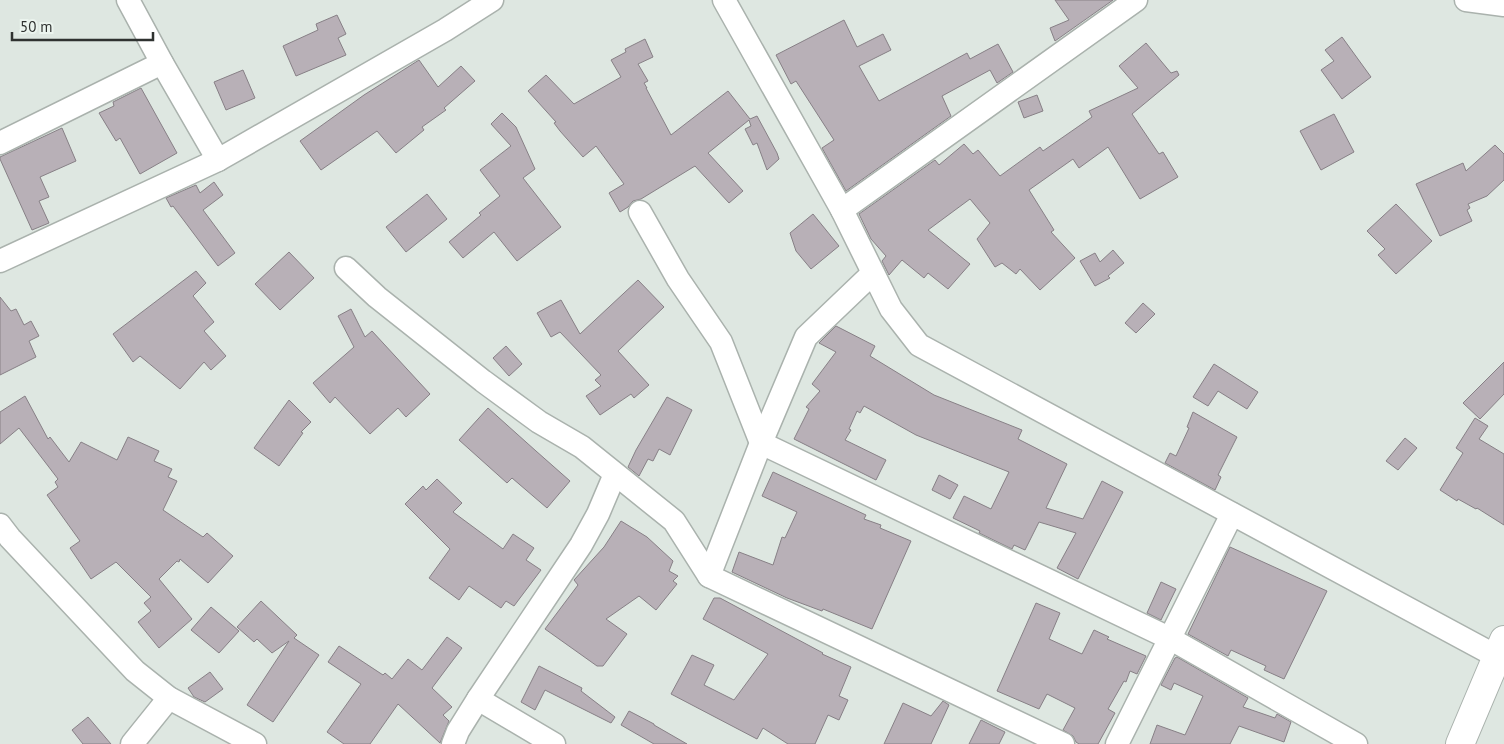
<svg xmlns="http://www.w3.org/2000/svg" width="1504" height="744" font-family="'PT Sans',sans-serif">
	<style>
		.building { fill: #b8b0b7; stroke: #878086 }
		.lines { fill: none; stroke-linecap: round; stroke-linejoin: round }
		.minor-casing { stroke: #aab2ad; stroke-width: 25 }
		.major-casing { stroke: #aab2ad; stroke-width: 30 }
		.minor { stroke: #fff; stroke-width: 22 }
		.major { stroke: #fff; stroke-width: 28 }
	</style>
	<rect width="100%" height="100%" fill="#dee7e1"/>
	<!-- building -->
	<g class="building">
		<path d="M 1055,0 L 1113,0 L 1055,41 L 1050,28 L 1069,20 Z"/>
		<path d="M 337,15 L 346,34 L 338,38 L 346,55 L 296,76 L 283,46 L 318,30 L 316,24 Z"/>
		<path d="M 844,20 L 857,47 L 883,34 L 891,50 L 859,66 L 879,101 L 967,53 L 970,59 L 998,44 L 1013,72 L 997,83 L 990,70 L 942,96 L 951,116 L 846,191 L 822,148 L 834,140 L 796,81 L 791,84 L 776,55 Z"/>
		<path d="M 1342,37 L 1371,77 L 1342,99 L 1321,70 L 1334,61 L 1325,50 Z"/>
		<path d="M 645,39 L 653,57 L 638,64 L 648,81 L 644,83 L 647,88 L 646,88 L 671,135 L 728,91 L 750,119 L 757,116 L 777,153 L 779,159 L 767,170 L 757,143 L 753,145 L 745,129 L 751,126 L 749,120 L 708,153 L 743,191 L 729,203 L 695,166 L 641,199 L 633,201 L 628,207 L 620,212 L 609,193 L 624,184 L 596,146 L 583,157 L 560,131 L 554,123 L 556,122 L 528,91 L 546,75 L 574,104 L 621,77 L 611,60 L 626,52 L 625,49 Z"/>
		<path d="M 1146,43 L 1171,73 L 1177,71 L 1179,75 L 1132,114 L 1159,154 L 1163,152 L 1178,177 L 1140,199 L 1108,147 L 1079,168 L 1073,159 L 1029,190 L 1054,230 L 1051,232 L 1075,258 L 1040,290 L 1020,269 L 1016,274 L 1002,263 L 995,267 L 977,239 L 990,223 L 970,199 L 928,230 L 970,264 L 948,289 L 928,273 L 924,278 L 902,260 L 889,275 L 882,261 L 886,256 L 871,239 L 859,214 L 935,160 L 939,165 L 964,144 L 973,154 L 978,150 L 1000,176 L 1040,147 L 1043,151 L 1092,117 L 1089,111 L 1138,88 L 1119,66 Z"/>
		<path d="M 419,60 L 438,87 L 461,66 L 475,81 L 444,108 L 446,110 L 422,127 L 424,130 L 396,153 L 377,131 L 321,170 L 300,141 L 364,95 Z"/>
		<path d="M 243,70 L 255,98 L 226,110 L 214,82 Z"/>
		<path d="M 141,88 L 177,153 L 140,174 L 120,138 L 116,141 L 99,113 L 114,106 L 113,102 Z"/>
		<path d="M 1037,95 L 1043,111 L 1024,118 L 1018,102 Z"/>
		<path d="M 502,113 L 516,127 L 535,169 L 523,178 L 561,227 L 517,261 L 494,232 L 463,258 L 449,242 L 481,215 L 479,213 L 500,196 L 480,170 L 511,146 L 491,124 Z"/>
		<path d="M 1334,114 L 1354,152 L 1321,170 L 1300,131 Z"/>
		<path d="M 62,128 L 76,161 L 40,177 L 49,197 L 39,201 L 49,223 L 32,230 L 0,159 L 0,157 Z"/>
		<path d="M 1495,145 L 1504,154 L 1504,180 L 1487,196 L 1468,204 L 1470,208 L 1467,210 L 1472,221 L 1440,236 L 1416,184 L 1463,163 L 1466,171 Z"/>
		<path d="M 214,182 L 223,195 L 203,210 L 235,253 L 218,266 L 173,206 L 171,207 L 166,198 L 196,185 L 200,193 Z"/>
		<path d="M 427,194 L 447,219 L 406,252 L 386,227 Z"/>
		<path d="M 1396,204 L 1432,241 L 1396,274 L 1378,255 L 1385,249 L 1367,231 Z"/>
		<path d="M 813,214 L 839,246 L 811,269 L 796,251 L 790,233 Z"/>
		<path d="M 1113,250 L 1124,263 L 1108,276 L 1110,278 L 1095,286 L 1080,261 L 1095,253 L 1100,262 Z"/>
		<path d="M 289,252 L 314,278 L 280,310 L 255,284 Z"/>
		<path d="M 196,271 L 206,283 L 193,296 L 214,322 L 204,331 L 226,356 L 211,370 L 204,362 L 180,389 L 140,356 L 133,362 L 113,334 Z"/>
		<path d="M 638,280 L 664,307 L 618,351 L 649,385 L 634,398 L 631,394 L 600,415 L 586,396 L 601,386 L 595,380 L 601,375 L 560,332 L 551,337 L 537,313 L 561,300 L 580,334 Z"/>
		<path d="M 0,297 L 11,311 L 16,309 L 24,325 L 31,321 L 39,336 L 29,341 L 36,357 L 0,375 Z"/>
		<path d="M 1143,303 L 1155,314 L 1136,333 L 1125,323 Z"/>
		<path d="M 351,309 L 365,337 L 372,331 L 430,394 L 406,417 L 398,408 L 370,434 L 335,397 L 330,403 L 313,383 L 354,347 L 338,316 Z"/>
		<path d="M 836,326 L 875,346 L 870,356 L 934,395 L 1022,430 L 1018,439 L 1067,464 L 1046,508 L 1083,519 L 1102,481 L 1123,492 L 1078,579 L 1057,568 L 1076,533 L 1039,522 L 1025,550 L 1014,545 L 1012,549 L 979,533 L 980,531 L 953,518 L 964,496 L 991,509 L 1009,472 L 916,435 L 864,406 L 860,413 L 857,411 L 849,429 L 851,430 L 845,440 L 886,460 L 876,480 L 794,439 L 809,409 L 806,407 L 820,391 L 812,384 L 836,352 L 819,343 Z"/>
		<path d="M 506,346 L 522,364 L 509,376 L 493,358 Z"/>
		<path d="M 1504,362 L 1504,394 L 1480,419 L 1463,403 Z"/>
		<path d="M 1214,364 L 1258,392 L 1247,409 L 1218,391 L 1208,406 L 1193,397 Z"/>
		<path d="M 25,396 L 48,439 L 50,437 L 69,462 L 81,442 L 117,460 L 128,437 L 159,451 L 154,461 L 172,469 L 168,477 L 177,481 L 163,510 L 203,537 L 207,533 L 233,556 L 208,583 L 180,559 L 179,562 L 177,561 L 159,579 L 192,619 L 159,648 L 138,622 L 151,611 L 144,603 L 151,597 L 116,562 L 91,579 L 70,548 L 80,541 L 47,495 L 58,487 L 55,482 L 58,479 L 19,428 L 0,444 L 0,412 Z"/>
		<path d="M 667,397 L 692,410 L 670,455 L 659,449 L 653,461 L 648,459 L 639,476 L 628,467 L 636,450 Z"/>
		<path d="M 289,400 L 311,422 L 301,432 L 303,433 L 279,466 L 254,448 Z"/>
		<path d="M 488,408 L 536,451 L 570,481 L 547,508 L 512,478 L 507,483 L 459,440 Z"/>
		<path d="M 1193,412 L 1237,437 L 1218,475 L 1221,477 L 1215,490 L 1165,463 L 1170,453 L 1176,456 L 1189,428 L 1187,427 Z"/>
		<path d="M 1475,418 L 1488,426 L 1479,439 L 1504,454 L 1504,525 L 1477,508 L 1476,509 L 1458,499 L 1457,501 L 1440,490 L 1463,453 L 1456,448 Z"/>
		<path d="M 1405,438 L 1417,448 L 1398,470 L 1386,461 Z"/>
		<path d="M 773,472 L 866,515 L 864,519 L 881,525 L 880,528 L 911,541 L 872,629 L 823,609 L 822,611 L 787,598 L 732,572 L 739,552 L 773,565 L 782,537 L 785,538 L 797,512 L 762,496 Z"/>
		<path d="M 939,475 L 958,485 L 950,499 L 932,490 Z"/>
		<path d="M 437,479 L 462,503 L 453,512 L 503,549 L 513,534 L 534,548 L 526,560 L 541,570 L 514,606 L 506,601 L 501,608 L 469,586 L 459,600 L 429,578 L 450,549 L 405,504 L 423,486 L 426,490 Z"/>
		<path d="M 621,521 L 647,537 L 673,561 L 669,571 L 678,576 L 673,581 L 677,584 L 656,610 L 639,596 L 606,619 L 627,634 L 603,666 L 597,666 L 545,629 L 578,585 L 574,580 L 604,547 Z"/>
		<path d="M 1230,547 L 1327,591 L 1284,679 L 1264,670 L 1266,666 L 1231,650 L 1228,656 L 1188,634 Z"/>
		<path d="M 1161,582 L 1176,589 L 1161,620 L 1147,613 Z"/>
		<path d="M 714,598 L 720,598 L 823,653 L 822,654 L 851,667 L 839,696 L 848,700 L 839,720 L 828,715 L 815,744 L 788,744 L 763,728 L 757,739 L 671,694 L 692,655 L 714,665 L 704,685 L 734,700 L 768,654 L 703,619 Z"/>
		<path d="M 261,601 L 297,635 L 294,638 L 319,655 L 273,722 L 247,705 L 289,641 L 272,653 L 257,639 L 254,642 L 237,627 Z"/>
		<path d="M 1036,603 L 1060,613 L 1049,639 L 1082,654 L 1094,630 L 1109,637 L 1107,639 L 1146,656 L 1137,674 L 1130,671 L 1126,682 L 1124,681 L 1108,709 L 1115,713 L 1098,744 L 1079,744 L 1076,742 L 1073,736 L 1063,730 L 1075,708 L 1047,694 L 1039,709 L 997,691 Z"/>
		<path d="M 211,607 L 239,631 L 219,653 L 191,630 Z"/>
		<path d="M 447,637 L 462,648 L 432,688 L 452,707 L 443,715 L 449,721 L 440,743 L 398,704 L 370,744 L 344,744 L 327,732 L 361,684 L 328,662 L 339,646 L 383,675 L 385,673 L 392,679 L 408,659 L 422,670 Z"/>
		<path d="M 1177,657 L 1248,698 L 1243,707 L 1275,718 L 1277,714 L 1291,722 L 1284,742 L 1239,726 L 1230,744 L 1150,744 L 1157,725 L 1185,735 L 1203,696 L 1174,683 L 1171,690 L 1161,685 L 1175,658 Z"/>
		<path d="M 539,666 L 582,688 L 581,691 L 615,717 L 611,723 L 545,690 L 535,710 L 521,702 Z"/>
		<path d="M 210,672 L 223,689 L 205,702 L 194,697 L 188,688 Z"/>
		<path d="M 943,701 L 949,705 L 931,744 L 884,744 L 903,703 L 931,716 Z"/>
		<path d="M 629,711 L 654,724 L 654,725 L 687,744 L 654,744 L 621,725 Z"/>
		<path d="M 88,717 L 111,744 L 83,744 L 72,730 Z"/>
		<path d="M 981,720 L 1005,732 L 999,744 L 969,744 Z"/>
	</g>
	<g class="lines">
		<defs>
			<g id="minor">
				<path d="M 128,0 L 162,63 L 218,160"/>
				<path d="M 724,0 L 842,210 L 891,309 L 919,345 L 1496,656"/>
				<path d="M 1466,0 L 1504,5"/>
				<path d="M 0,143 L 162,63"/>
				<path d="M 842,210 L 1136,0"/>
				<path d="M 640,212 L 678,279 L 721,342 L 761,443 L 1169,638 L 1356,744"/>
				<path d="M 0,261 L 218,160 L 445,30 L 492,0"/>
				<path d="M 346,268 L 377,297 L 483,381 L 539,422 L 582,447 L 674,521 L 709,576 L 1063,744"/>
				<path d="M 0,525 L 10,538 L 135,671 L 169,698 L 255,744"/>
				<path d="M 709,576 L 761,443 L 806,337 L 873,273"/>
				<path d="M 478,699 L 554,744"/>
				<path d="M 132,744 L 169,698"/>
				<path d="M 453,744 L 458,731 L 478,699 L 581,545 L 598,514 L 615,474"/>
				<path d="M 1117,744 L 1232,514"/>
			</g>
			<path id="major" d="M 1460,744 L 1504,640"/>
		</defs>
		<!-- minor casing -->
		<use href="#minor" class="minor-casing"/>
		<!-- major casing -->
		<use href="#major" class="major-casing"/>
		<!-- minor -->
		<use href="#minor" class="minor"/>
		<!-- major -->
		<use href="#major" class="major"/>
	</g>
	<!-- scale -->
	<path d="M12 32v8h141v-8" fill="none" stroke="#2f3230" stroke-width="2.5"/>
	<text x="20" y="32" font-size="15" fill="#2f3230" stroke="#ebf4ee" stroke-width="4" paint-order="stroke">50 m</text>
</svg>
